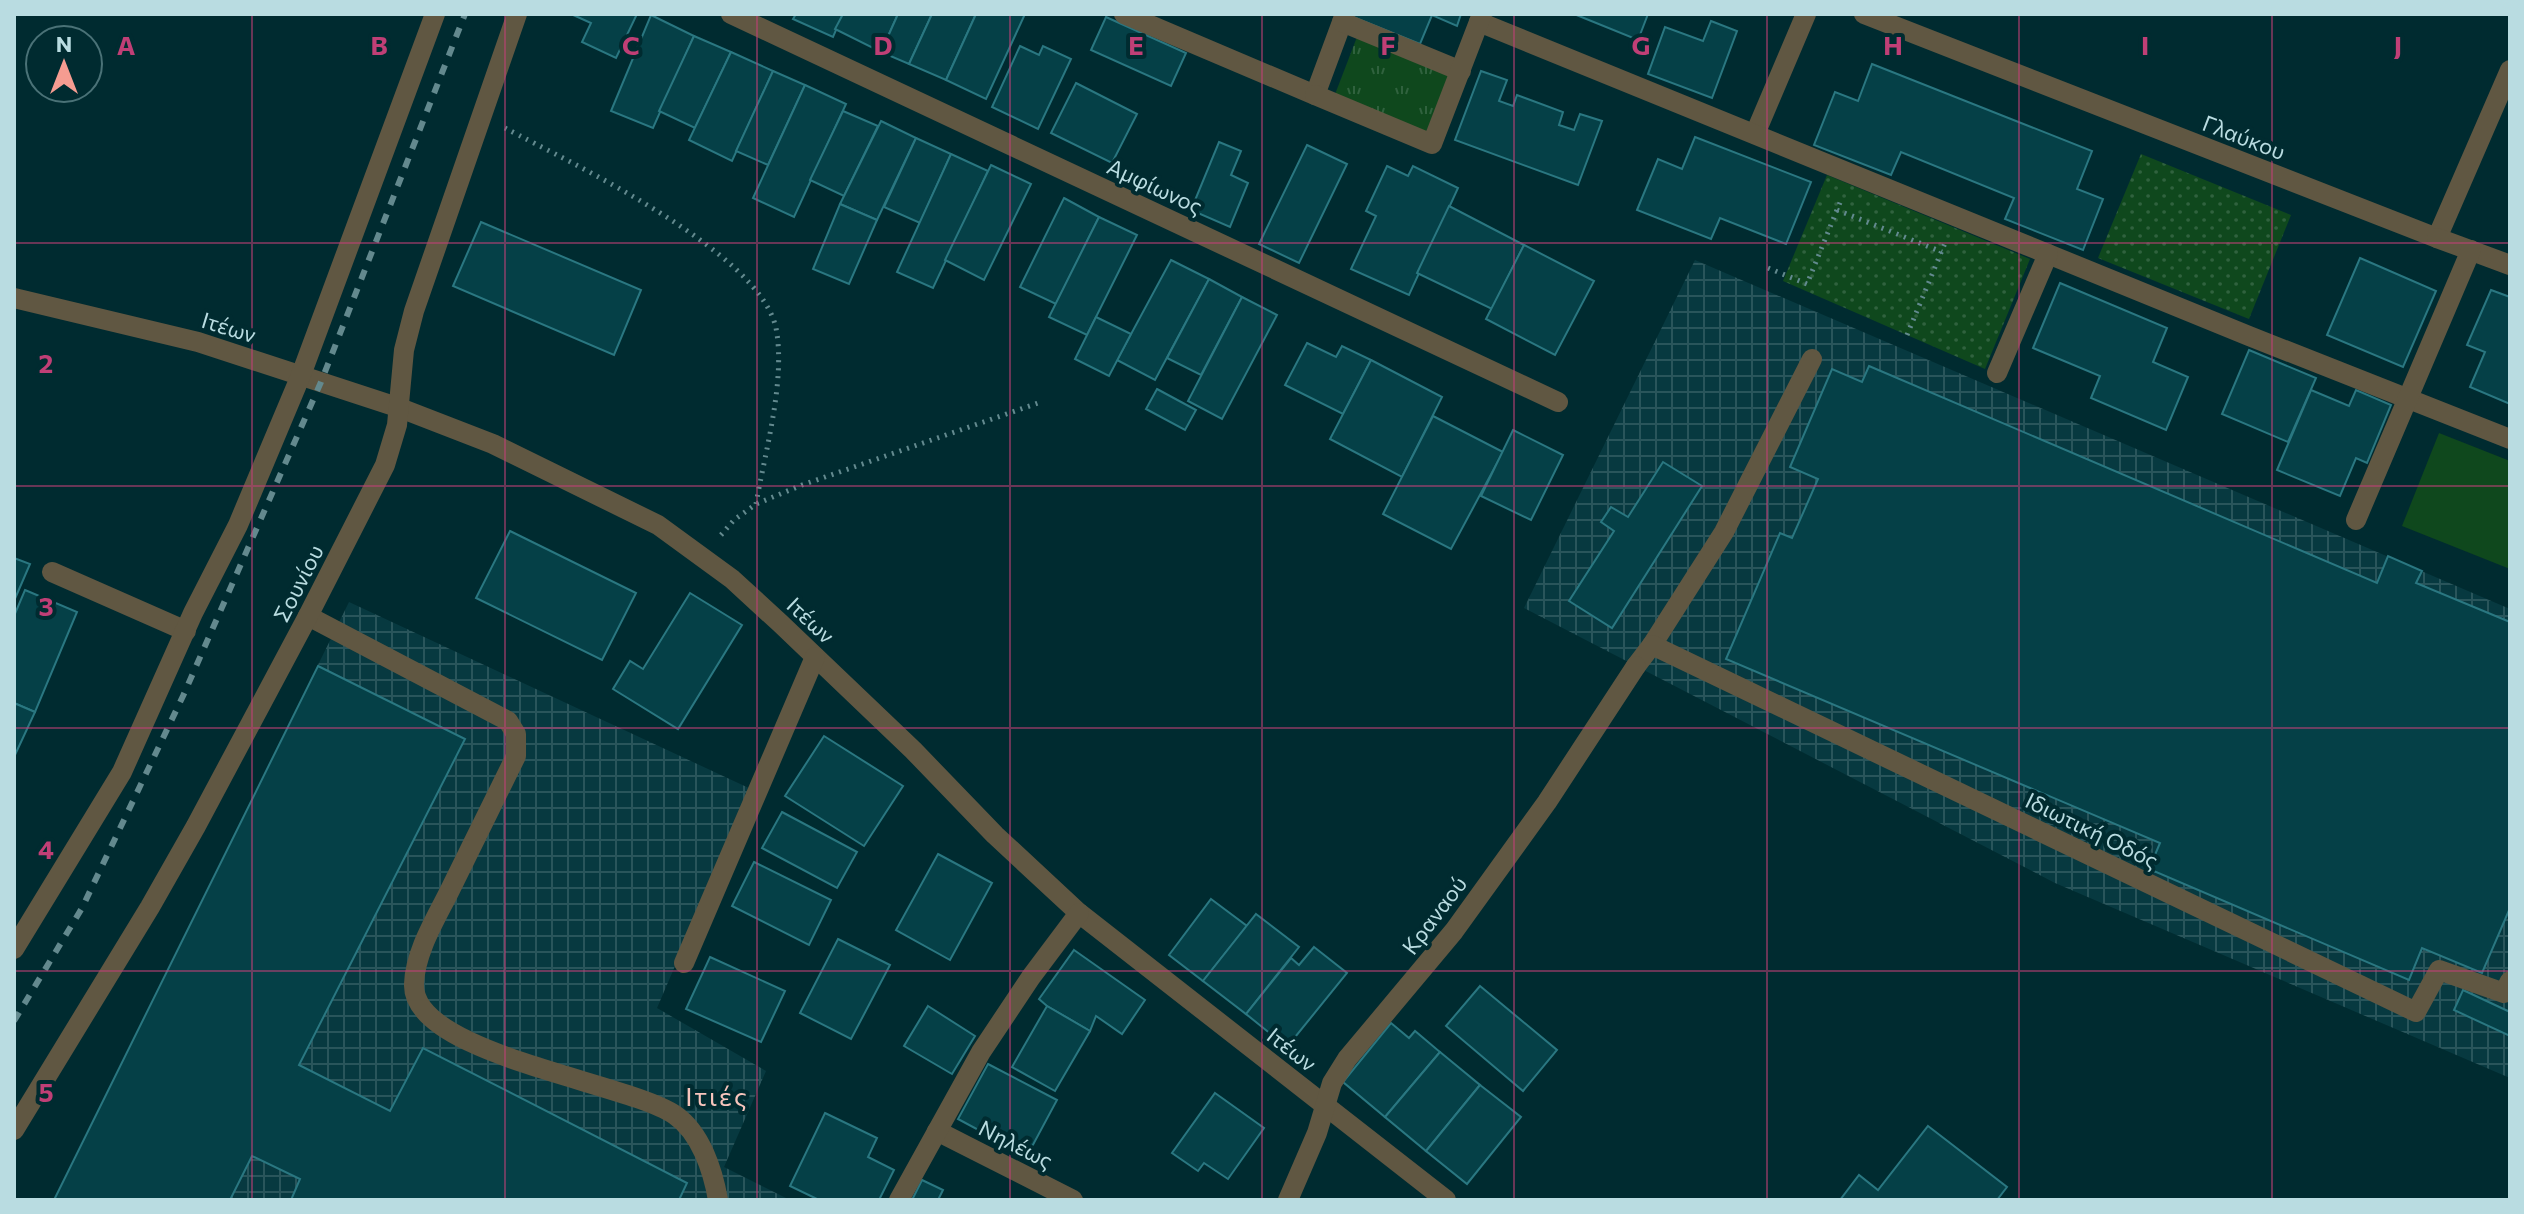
<svg xmlns="http://www.w3.org/2000/svg" width="2524" height="1214" font-family="Commissioner,sans-serif">
	<style>
		.industrial { fill: url(#industrial-grid) }
		.grass { fill: url(#grass-tufts) }
		.park { fill: url(#park-dots) }
		.garden { fill: #0f481d }
		.building { fill: #054047; stroke: #2a7781; stroke-width: 2 }
		.lines { fill: none; stroke-linecap: round; stroke-linejoin: round }
		.path { stroke: #638a8f; stroke-width: 5; stroke-dasharray: 2 6; stroke-linecap: butt }
		.lane { stroke: #605742; stroke-width: 20 }
		.street { stroke: #605742; stroke-width: 20 }
		.rail { stroke: #63898e; stroke-width: 6; stroke-dasharray: 10 10; stroke-linecap: butt }
		.grid { fill: none; stroke: #c03f76; stroke-width: 2; stroke-opacity: 0.55 }
		.labels { text-anchor: middle; dominant-baseline: central; stroke-width: 8; stroke-linejoin: round; paint-order: stroke }
		.street-label { font-size: 22px; fill: #b9dce1; stroke: #002b30 }
		.quarter-label { font-size: 26px; letter-spacing: 2px; fill: #f8c5bd; stroke: #002b30 }
		.grid-label { font-size: 26px; text-anchor: middle; font-weight: bold; fill: #c03f76; stroke: #002b30; stroke-width: 8; stroke-linejoin: round; paint-order: stroke }
	</style>
	<defs>
		<pattern id="industrial-grid" width="8" height="8" patternUnits="userSpaceOnUse" patternTransform="scale(2)"><rect width="8" height="8" fill="#073940"/><path d="M0 4h8M4 0v8" fill="none" stroke="#29555b"/></pattern>
		<pattern id="grass-tufts" width="24" height="20" patternUnits="userSpaceOnUse" patternTransform="scale(2)"><rect width="24" height="20" fill="#0f481d"/><path d="M3 7l-1-3M5 7V3M7 7l1-3M15 17l-1-3M17 17v-4M19 17l1-3" fill="none" stroke="#30623e"/></pattern>
		<pattern id="park-dots" width="8" height="8" patternUnits="userSpaceOnUse" patternTransform="scale(2)"><rect width="8" height="8" fill="#0f481d"/><path d="M2 2h.1M6 6h.1" fill="none" stroke="#30623e" stroke-width="1.8" stroke-linecap="round"/></pattern>
	</defs>
	<rect width="100%" height="100%" fill="#002b30"/>
	<!-- industrial -->
	<g class="industrial">
		<path d="M 1695,260 L 2510,609 L 2510,1078 L 2055,883 L 1524,608 Z"/>
		<path d="M 349,602 L 751,789 L 657,1008 L 766,1071 L 724,1167 L 790,1200 L 54,1200 Z"/>
	</g>
	<!-- grass -->
	<path class="grass" d="M 1357,37 L 1449,75 L 1425,135 L 1334,97 Z"/>
	<!-- park -->
	<g class="park">
		<path d="M 2141,154 L 2291,215 L 2249,319 L 2098,258 Z"/>
		<path d="M 1827,175 L 2030,259 L 1985,369 L 1783,281 Z"/>
	</g>
	<!-- garden -->
	<path class="garden" d="M 2439,433 L 2510,461 L 2510,569 L 2402,526 Z"/>
	<!-- building -->
	<g class="building">
		<path d="M 571,14 L 637,14 L 616,58 L 582,42 L 591,23 Z"/>
		<path d="M 796,14 L 843,14 L 833,37 L 793,19 Z"/>
		<path d="M 843,14 L 898,14 L 881,52 L 835,29 Z"/>
		<path d="M 898,14 L 932,14 L 909,64 L 881,52 Z"/>
		<path d="M 932,14 L 976,14 L 946,80 L 909,64 Z"/>
		<path d="M 976,14 L 1025,14 L 986,99 L 946,80 Z"/>
		<path d="M 1354,14 L 1461,14 L 1457,26 L 1432,15 L 1420,44 L 1353,17 Z"/>
		<path d="M 1574,14 L 1648,14 L 1638,40 Z"/>
		<path d="M 651,15 L 694,36 L 653,128 L 611,111 Z"/>
		<path d="M 1106,17 L 1186,53 L 1171,86 L 1091,50 Z"/>
		<path d="M 1711,21 L 1737,31 L 1712,98 L 1648,74 L 1665,27 L 1703,41 Z"/>
		<path d="M 694,36 L 731,52 L 695,128 L 659,111 Z"/>
		<path d="M 1020,46 L 1039,55 L 1043,46 L 1071,59 L 1038,129 L 992,107 Z"/>
		<path d="M 731,52 L 773,71 L 732,161 L 689,140 Z"/>
		<path d="M 1872,64 L 2092,151 L 2077,189 L 2103,199 L 2083,250 L 2005,219 L 2014,198 L 1901,152 L 1891,175 L 1814,145 L 1835,92 L 1858,101 Z"/>
		<path d="M 773,71 L 805,85 L 768,165 L 736,151 Z"/>
		<path d="M 1481,71 L 1507,80 L 1499,101 L 1513,106 L 1517,95 L 1563,112 L 1559,125 L 1574,130 L 1580,114 L 1602,121 L 1578,185 L 1455,140 Z"/>
		<path d="M 1076,83 L 1137,114 L 1112,163 L 1051,133 Z"/>
		<path d="M 805,85 L 846,104 L 794,217 L 753,198 Z"/>
		<path d="M 843,111 L 878,126 L 844,196 L 810,180 Z"/>
		<path d="M 881,121 L 916,138 L 877,220 L 840,204 Z"/>
		<path d="M 1695,137 L 1811,182 L 1786,244 L 1720,218 L 1711,239 L 1637,210 L 1658,159 L 1682,169 Z"/>
		<path d="M 916,138 L 951,154 L 920,223 L 884,207 Z"/>
		<path d="M 1219,142 L 1241,151 L 1231,175 L 1248,183 L 1230,227 L 1191,210 Z"/>
		<path d="M 1307,145 L 1347,164 L 1299,263 L 1259,244 Z"/>
		<path d="M 951,154 L 988,171 L 933,288 L 897,272 Z"/>
		<path d="M 991,165 L 1031,184 L 984,280 L 945,260 Z"/>
		<path d="M 1387,166 L 1408,176 L 1413,166 L 1458,188 L 1409,295 L 1351,269 L 1376,216 L 1366,211 Z"/>
		<path d="M 1064,198 L 1099,217 L 1056,304 L 1020,287 Z"/>
		<path d="M 840,204 L 877,220 L 849,284 L 813,269 Z"/>
		<path d="M 1449,206 L 1524,245 L 1492,309 L 1417,273 Z"/>
		<path d="M 1099,217 L 1137,235 L 1087,335 L 1049,317 Z"/>
		<path d="M 481,222 L 641,290 L 614,355 L 453,286 Z"/>
		<path d="M 1524,245 L 1594,281 L 1555,355 L 1486,319 Z"/>
		<path d="M 2360,258 L 2436,291 L 2403,367 L 2327,335 Z"/>
		<path d="M 1171,260 L 1209,279 L 1155,380 L 1117,360 Z"/>
		<path d="M 1209,279 L 1242,297 L 1201,375 L 1167,358 Z"/>
		<path d="M 2060,283 L 2167,328 L 2153,362 L 2188,377 L 2166,430 L 2091,398 L 2100,376 L 2033,348 Z"/>
		<path d="M 2491,290 L 2510,297 L 2510,404 L 2470,387 L 2485,352 L 2467,345 Z"/>
		<path d="M 1242,297 L 1277,315 L 1222,419 L 1188,401 Z"/>
		<path d="M 1096,317 L 1131,334 L 1109,376 L 1075,359 Z"/>
		<path d="M 1307,343 L 1336,357 L 1342,346 L 1371,360 L 1343,414 L 1285,385 Z"/>
		<path d="M 2249,350 L 2316,378 L 2288,442 L 2222,414 Z"/>
		<path d="M 1371,360 L 1442,397 L 1402,477 L 1330,439 Z"/>
		<path d="M 1869,366 L 2377,583 L 2388,556 L 2422,571 L 2416,583 L 2510,622 L 2510,908 L 2482,973 L 2422,948 L 2409,980 L 2149,869 L 2160,843 L 1726,659 L 1780,533 L 1792,538 L 1818,479 L 1790,467 L 1832,369 L 1862,382 Z"/>
		<path d="M 1157,389 L 1196,410 L 1185,430 L 1146,409 Z"/>
		<path d="M 2311,390 L 2349,406 L 2356,390 L 2391,405 L 2367,463 L 2356,458 L 2340,496 L 2277,470 Z"/>
		<path d="M 1433,416 L 1503,452 L 1451,549 L 1383,514 Z"/>
		<path d="M 1513,430 L 1563,455 L 1531,520 L 1481,496 Z"/>
		<path d="M 1663,462 L 1702,486 L 1612,628 L 1569,601 L 1614,531 L 1601,522 L 1611,507 L 1628,517 Z"/>
		<path d="M 510,531 L 636,593 L 602,660 L 476,598 Z"/>
		<path d="M 14,558 L 30,564 L 14,601 Z"/>
		<path d="M 25,590 L 77,612 L 35,712 L 14,703 L 14,616 Z"/>
		<path d="M 690,593 L 742,625 L 678,729 L 613,689 L 630,661 L 643,669 Z"/>
		<path d="M 318,666 L 465,739 L 299,1065 L 390,1111 L 423,1048 L 687,1183 L 679,1200 L 291,1200 L 300,1179 L 252,1156 L 230,1200 L 54,1200 Z"/>
		<path d="M 14,703 L 35,712 L 14,757 Z"/>
		<path d="M 824,736 L 903,786 L 864,846 L 785,796 Z"/>
		<path d="M 782,812 L 857,852 L 837,888 L 762,848 Z"/>
		<path d="M 938,854 L 992,883 L 950,960 L 896,930 Z"/>
		<path d="M 754,862 L 831,900 L 809,945 L 732,906 Z"/>
		<path d="M 1211,899 L 1247,926 L 1203,981 L 1169,955 Z"/>
		<path d="M 1256,914 L 1299,947 L 1246,1014 L 1203,981 Z"/>
		<path d="M 838,939 L 890,965 L 851,1039 L 800,1013 Z"/>
		<path d="M 1314,947 L 1347,973 L 1287,1047 L 1246,1014 L 1291,958 L 1299,965 Z"/>
		<path d="M 1074,950 L 1145,1000 L 1122,1034 L 1096,1016 L 1090,1031 L 1047,1006 L 1039,999 Z"/>
		<path d="M 710,957 L 785,991 L 761,1042 L 686,1009 Z"/>
		<path d="M 1480,986 L 1557,1050 L 1523,1091 L 1446,1026 Z"/>
		<path d="M 2463,990 L 2510,1012 L 2510,1036 L 2454,1010 Z"/>
		<path d="M 928,1006 L 975,1036 L 952,1074 L 904,1046 Z"/>
		<path d="M 1047,1006 L 1090,1031 L 1055,1091 L 1012,1067 Z"/>
		<path d="M 1391,1023 L 1409,1038 L 1415,1031 L 1440,1052 L 1385,1117 L 1343,1082 Z"/>
		<path d="M 1440,1052 L 1480,1085 L 1426,1151 L 1385,1117 Z"/>
		<path d="M 988,1064 L 1057,1100 L 1027,1156 L 958,1119 Z"/>
		<path d="M 1480,1085 L 1521,1117 L 1467,1184 L 1426,1151 Z"/>
		<path d="M 1215,1093 L 1264,1128 L 1228,1179 L 1204,1163 L 1198,1171 L 1172,1153 Z"/>
		<path d="M 825,1113 L 877,1138 L 868,1157 L 894,1170 L 879,1200 L 819,1200 L 790,1186 Z"/>
		<path d="M 1928,1126 L 2007,1187 L 1997,1200 L 1840,1200 L 1859,1175 L 1878,1190 Z"/>
		<path d="M 922,1180 L 943,1190 L 938,1200 L 912,1200 Z"/>
	</g>
	<g class="lines">
		<!-- path -->
		<g class="path">
			<path d="M 505,128 C 573,164 759,251 776,328 C 786,380 765,452 756,504"/>
			<path d="M 1837,210 L 1942,252"/>
			<path d="M 1768,268 L 1807,284 L 1841,200"/>
			<path d="M 1907,335 L 1945,243"/>
			<path d="M 721,535 L 734,520 L 756,504 L 802,485 L 1041,402"/>
		</g>
		<!-- lane -->
		<g class="lane">
			<path d="M 1755,134 L 1806,14"/>
			<path d="M 52,572 L 186,631"/>
			<path d="M 308,616 L 508,721 L 516,734 L 516,756 C 494,800 473,844 451,888 C 437,917 415,951 414,984 C 411,1054 627,1082 675,1115 C 701,1133 713,1171 718,1200"/>
			<path d="M 1652,645 L 1724,532 L 1812,359"/>
			<path d="M 1636,666 L 1652,645 L 2416,1012 L 2439,970 L 2504,993 L 2510,981"/>
		</g>
		<!-- street -->
		<g class="street">
			<path d="M 731,14 L 1558,402"/>
			<path d="M 1124,14 L 1315,95 L 1345,14"/>
			<path d="M 1864,14 L 2437,238 L 2510,70"/>
			<path d="M 1342,22 L 1461,71"/>
			<path d="M 1479,22 L 2249,336 L 2510,439"/>
			<path d="M 1315,95 L 1432,144 L 1482,14"/>
			<path d="M 2437,238 L 2510,265"/>
			<path d="M 14,298 L 198,342 L 400,408 L 493,444 L 658,525 L 732,579 L 780,623 L 913,750 L 995,835 L 1079,913 L 1446,1200"/>
			<path d="M 1997,373 L 2048,254"/>
			<path d="M 2356,520 L 2471,250"/>
			<path d="M 14,949 L 122,772 L 193,613 L 238,525 L 301,375 L 435,14"/>
			<path d="M 684,963 L 815,657"/>
			<path d="M 14,1130 L 150,907 L 196,826 L 308,616 L 385,465 L 397,425 L 404,350 L 414,311 L 517,14"/>
			<path d="M 937,1131 L 1073,1200"/>
			<path d="M 899,1200 L 981,1052 L 1031,977 L 1079,913"/>
			<path d="M 1288,1200 L 1317,1133 L 1332,1083 L 1347,1059 L 1454,931 L 1547,802 L 1636,666"/>
		</g>
		<!-- rail -->
		<path class="rail" d="M 14,1021 L 82,908 L 183,696 L 321,382 L 465,14"/>
	</g>
	<!-- grid -->
	<path class="grid" d="M 252,14 L 252,1200M 505,14 L 505,1200M 757,14 L 757,1200M 1010,14 L 1010,1200M 1262,14 L 1262,1200M 1514,14 L 1514,1200M 1767,14 L 1767,1200M 2019,14 L 2019,1200M 2272,14 L 2272,1200M 14,243 L 2510,243M 14,486 L 2510,486M 14,728 L 2510,728M 14,971 L 2510,971"/>
	<g class="labels">
		<!-- street labels -->
		<g class="street-label">
			<text transform="translate(2244 137) rotate(21)">Γλαύκου</text>
			<text transform="translate(1155 186) rotate(25)">Αμφίωνος</text>
			<text transform="translate(229 327) rotate(17)">Ιτέων</text>
			<text transform="translate(298 583) rotate(-63)">Σουνίου</text>
			<text transform="translate(811 620) rotate(43)">Ιτέων</text>
			<text transform="translate(2092 830) rotate(26)">Ιδιωτική Οδός</text>
			<text transform="translate(1434 915) rotate(-53)">Κραναού</text>
			<text transform="translate(1292 1049) rotate(38)">Ιτέων</text>
			<text transform="translate(1016 1144) rotate(27)">Νηλέως</text>
		</g>
		<!-- quarter labels -->
		<g class="quarter-label">
			<text x="717" y="1095">Ιτιές</text>
		</g>
	</g>
	<g class="grid-label">
		<text x="126" y="55">A</text>
		<text x="379" y="55">B</text>
		<text x="631" y="55">C</text>
		<text x="883" y="55">D</text>
		<text x="1136" y="55">E</text>
		<text x="1388" y="55">F</text>
		<text x="1641" y="55">G</text>
		<text x="1893" y="55">H</text>
		<text x="2145" y="55">I</text>
		<text x="2398" y="55">J</text>
		<text x="46" y="373">2</text>
		<text x="46" y="616">3</text>
		<text x="46" y="859">4</text>
		<text x="46" y="1102">5</text>
	</g>
	<!-- border -->
	<rect width="2524" height="1214" fill="none" stroke="#b9dce1" stroke-width="32"/>
	<!-- north arrow -->
	<g transform="translate(64 64)"><circle r="38" fill="#002b30" stroke="#4a7277" stroke-width="2"/>
	<path d="M0-6L14 30L0 20L-14 30Z" fill="#f59c91"/>
	<text y="-12" font-size="22" font-weight="bold" text-anchor="middle" fill="#b9dce1">N</text>
	</g>
</svg>
